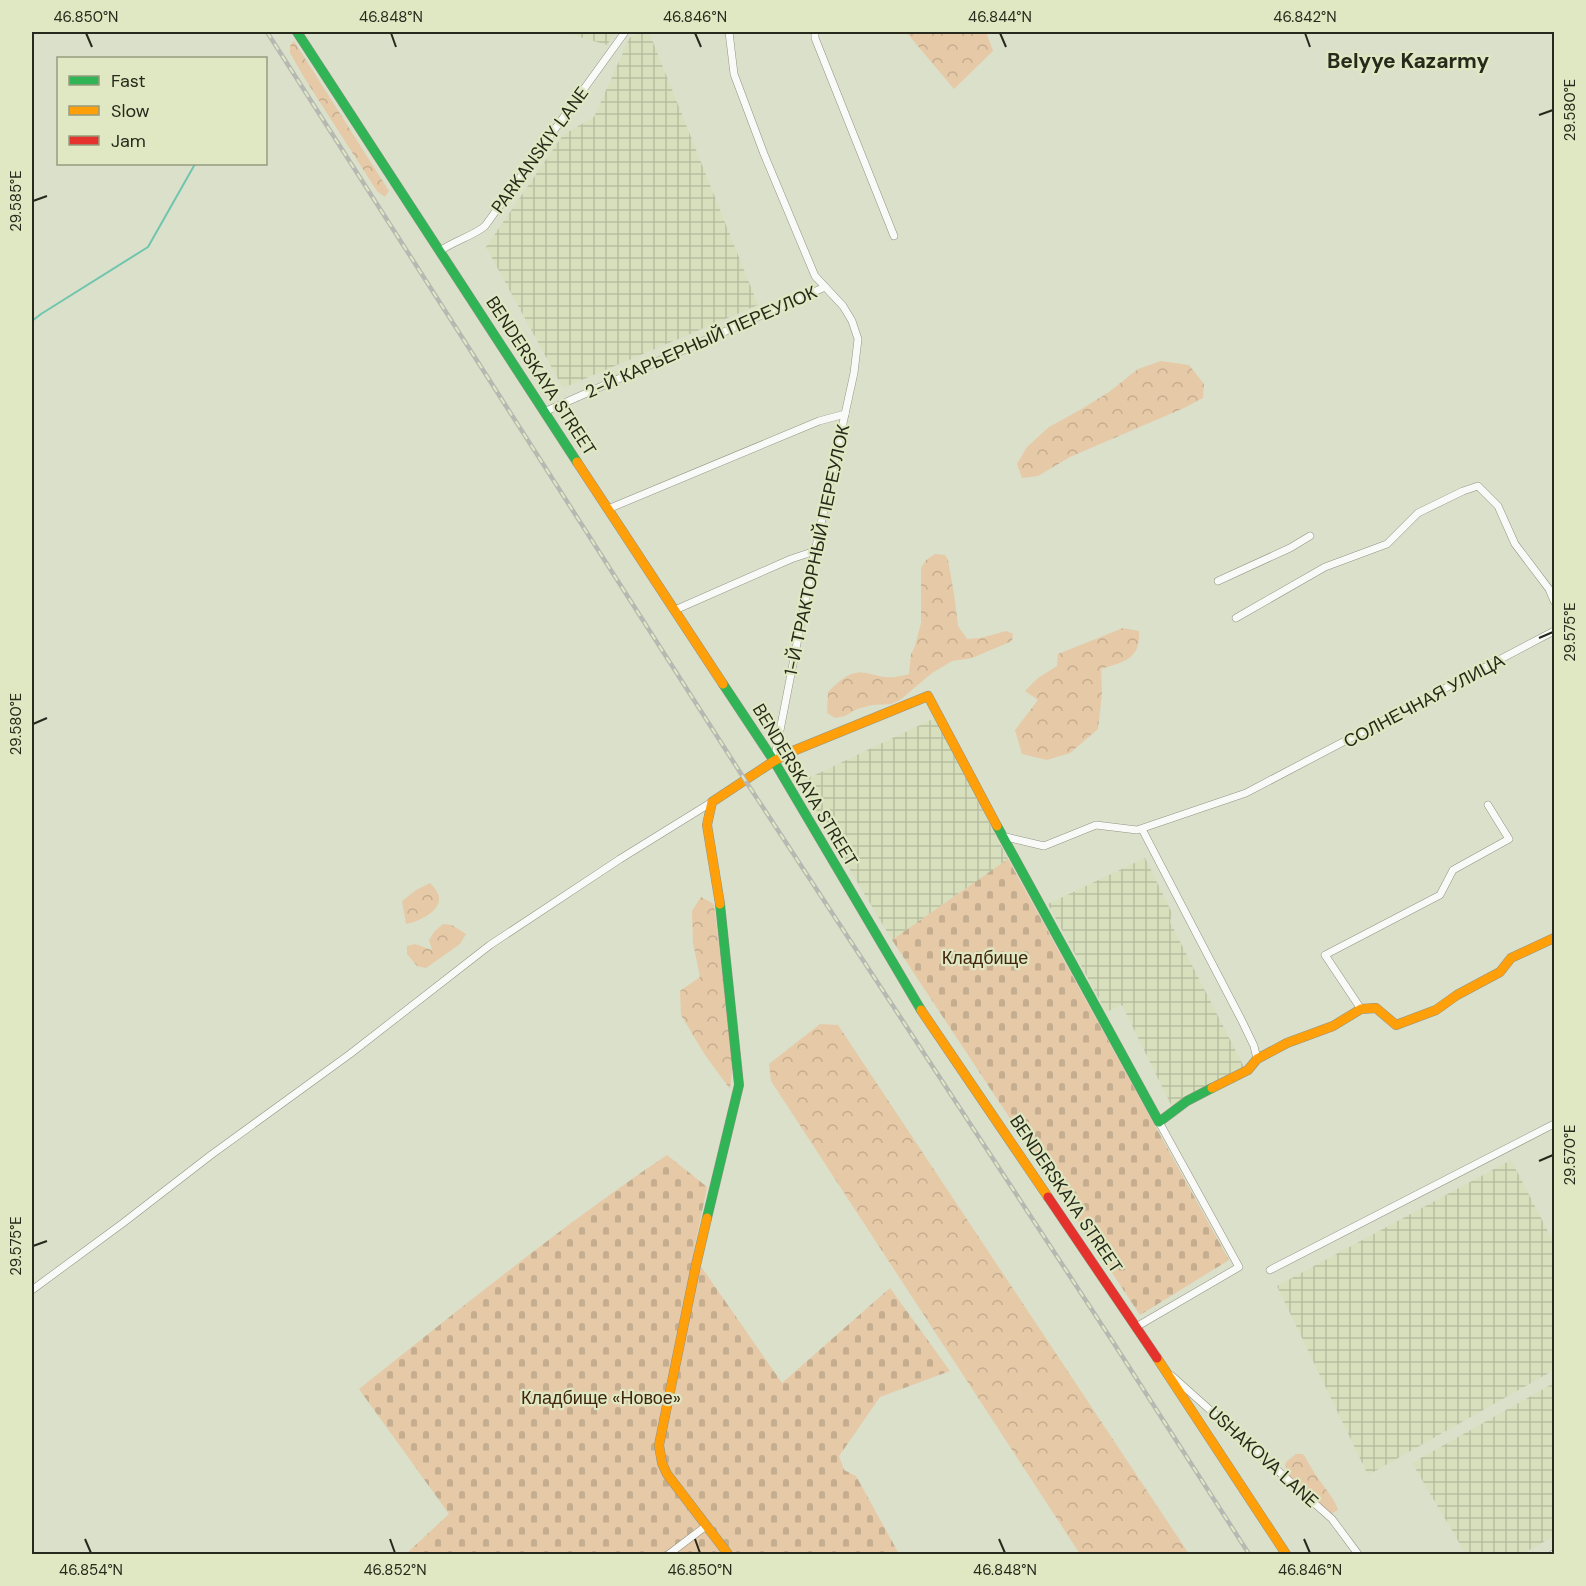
<svg xmlns="http://www.w3.org/2000/svg" width="1586" height="1586" font-family="'DM Sans',sans-serif">
	<style>
		.industrial { fill: url(#industrial-grid) }
		.forest { fill: url(#forest-crowns) }
		.cemetery { fill: url(#cemetery-stones) }
		.lines { fill: none; stroke-linecap: round; stroke-linejoin: round }
		.stream { stroke: #70c5af; stroke-width: 2 }
		.street-casing { stroke: #909484; stroke-width: 8 }
		.fast-casing { stroke: #909484; stroke-width: 10 }
		.slow-casing { stroke: #909484; stroke-width: 10 }
		.jam-casing { stroke: #909484; stroke-width: 10 }
		.street { stroke: #f9faf7; stroke-width: 7 }
		.fast { stroke: #30b455; stroke-width: 9 }
		.slow { stroke: #ff9f0a; stroke-width: 9 }
		.jam { stroke: #e5322d; stroke-width: 9 }
		.rail-casing { stroke: #b6b8b2; stroke-width: 4.5 }
		.rail { stroke: #dfe8c2; stroke-width: 2; stroke-dasharray: 7; stroke-linecap: butt }
		.ticks { fill: none; stroke: #26291b; stroke-width: 2 }
		.labels { text-anchor: middle; dominant-baseline: central; stroke-width: 4.5; stroke-linejoin: round; paint-order: stroke }
		.street-label { font-size: 18px; fill: #26291b; stroke: #dfe8c2 }
		.park-label { font-size: 18px; fill: #41250d; stroke: #dfe8c2 }
		.quarter-label { font-size: 21px; font-weight: bold; fill: #26291b; stroke: #dfe8c2 }
		.neatline { fill: none; stroke: #26291b; stroke-width: 2 }
		.ticks-label { font-size: 15px; text-anchor: middle; fill: #26291b }
	</style>
	<defs>
		<pattern id="industrial-grid" width="8" height="8" patternUnits="userSpaceOnUse" patternTransform="scale(1.5)"><rect width="8" height="8" fill="#d7dfbc"/><path d="M0 4h8M4 0v8" fill="none" stroke="#b8bfa1"/></pattern>
		<pattern id="forest-crowns" width="20" height="18" patternUnits="userSpaceOnUse" patternTransform="scale(1.5)"><rect width="20" height="18" fill="#e6c9a7"/><path d="M2 6a3 3 0 1 1 6 0M12 15a3 3 0 1 1 6 0" fill="none" stroke="#c5ad8f"/></pattern>
		<pattern id="cemetery-stones" width="16" height="16" patternUnits="userSpaceOnUse" patternTransform="scale(1.5)"><rect width="16" height="16" fill="#e6c9a7"/><path d="M2 7V4a2 2 0 0 1 4 0v3zM10 15v-3a2 2 0 0 1 4 0v3z" fill="#c5ad8f"/></pattern>
	</defs>
	<rect width="100%" height="100%" fill="#dae0ca"/>
	<!-- industrial -->
	<g class="industrial">
		<path d="M 563,32 L 616,32 L 607,45 Z"/>
		<path d="M 642,32 L 649,32 L 758,305 L 563,388 L 486,247 L 563,135 L 594,117 L 630,37 Z"/>
		<path d="M 935,718 L 1008,859 L 892,940 L 798,783 Z"/>
		<path d="M 1145,858 L 1172,913 L 1170,922 L 1245,1069 L 1172,1107 L 1122,1005 L 1106,1012 L 1048,904 Z"/>
		<path d="M 1511,1160 L 1554,1243 L 1554,1370 L 1368,1475 L 1277,1286 Z"/>
		<path d="M 1554,1383 L 1554,1536 L 1522,1554 L 1466,1554 L 1412,1463 Z"/>
	</g>
	<!-- forest -->
	<g class="forest">
		<path d="M 906,32 L 986,32 L 993,51 L 954,89 Z"/>
		<path d="M 294,41 L 389,191 L 385,197 L 377,191 L 305,79 L 290,53 L 290,46 Z"/>
		<path d="M 1161,361 L 1189,365 L 1204,384 L 1203,398 L 1184,408 L 1070,457 L 1038,476 L 1022,478 L 1017,464 L 1027,447 L 1049,427 L 1080,410 L 1109,392 L 1138,369 Z"/>
		<path d="M 935,554 L 945,555 L 948,560 L 954,594 L 958,626 L 967,639 L 981,638 L 1006,631 L 1013,634 L 1012,641 L 972,658 L 952,661 L 932,673 L 900,700 L 891,704 L 872,705 L 857,709 L 845,716 L 835,718 L 827,713 L 828,692 C 835,685 846,674 856,673 C 866,671 875,676 885,677 C 893,678 901,676 909,674 L 911,654 L 915,646 L 921,623 L 921,568 L 926,560 Z"/>
		<path d="M 1123,628 L 1139,631 C 1141,659 1124,662 1101,669 L 1102,694 L 1098,729 L 1070,753 L 1047,760 L 1022,754 L 1015,730 L 1038,700 L 1025,691 L 1038,678 L 1057,666 L 1058,654 Z"/>
		<path d="M 430,883 C 434,887 440,894 439,900 C 438,913 417,922 406,924 L 402,901 L 416,890 Z"/>
		<path d="M 701,897 L 714,904 L 733,1063 L 730,1089 L 705,1055 L 681,1015 L 680,991 L 700,977 L 693,943 L 692,911 Z"/>
		<path d="M 443,924 L 452,925 L 466,934 L 460,944 L 426,968 L 417,966 L 407,954 L 407,946 L 415,944 L 432,950 L 429,940 L 434,932 Z"/>
		<path d="M 820,1024 L 838,1025 L 1189,1554 L 1080,1554 L 771,1081 L 769,1064 Z"/>
		<path d="M 1296,1454 L 1302,1454 L 1304,1455 C 1309,1464 1314,1473 1320,1481 C 1327,1491 1335,1499 1338,1510 L 1331,1514 L 1328,1512 L 1288,1475 L 1285,1465 L 1287,1461 Z"/>
	</g>
	<!-- cemetery -->
	<g class="cemetery">
		<path d="M 1008,859 L 1229,1260 L 1140,1315 L 892,940 Z"/>
		<path d="M 667,1155 L 707,1187 L 693,1255 L 782,1383 L 890,1288 L 950,1371 L 880,1397 L 839,1456 L 844,1470 L 856,1476 L 899,1554 L 406,1554 L 449,1514 L 359,1389 C 460,1309 560,1227 667,1155 Z"/>
	</g>
	<g class="lines">
		<!-- stream -->
		<path class="stream" d="M 32,321 L 41,314 L 148,247 L 195,164"/>
		<defs>
			<g id="street">
				<path d="M 729,32 L 734,74 L 764,154 L 815,276 L 843,306 L 852,321 L 858,339 L 854,373 L 815,551 L 774,761"/>
				<path d="M 815,32 L 815,38 L 894,236"/>
				<path d="M 440,251 C 454,241 473,236 485,226 L 625,32"/>
				<path d="M 544,412 L 825,287"/>
				<path d="M 608,509 L 819,421 L 845,414"/>
				<path d="M 1218,581 L 1290,548 L 1310,536"/>
				<path d="M 675,610 L 791,559 L 815,551"/>
				<path d="M 1236,618 L 1325,567 L 1387,544 L 1418,513 L 1463,491 L 1478,486 L 1498,506 L 1515,544 L 1549,589 L 1554,601"/>
				<path d="M 1142,829 L 1242,1021 L 1254,1046 L 1257,1059"/>
				<path d="M 1002,836 L 1044,846 L 1096,825 L 1137,830 L 1246,793 L 1554,631"/>
				<path d="M 1361,1009 L 1325,955 L 1440,895 L 1453,870 L 1509,839 L 1488,805"/>
				<path d="M 1270,1270 L 1554,1124"/>
				<path d="M 32,1290 L 123,1223 L 211,1155 L 350,1054 L 490,945 L 620,859 L 712,802"/>
				<path d="M 1136,1327 L 1239,1267 L 1159,1122"/>
				<path d="M 1172,1376 L 1332,1519 L 1358,1554"/>
				<path d="M 669,1554 L 706,1526"/>
				<path d="M 1553,1554 L 1554,1554"/>
			</g>
			<g id="fast">
				<path d="M 297,32 L 577,462"/>
				<path d="M 723,684 L 774,761 L 921,1010"/>
				<path d="M 997,826 L 1159,1122 L 1187,1101 L 1212,1088"/>
				<path d="M 707,1218 L 739,1085 L 720,904"/>
			</g>
			<g id="slow">
				<path d="M 577,462 L 723,684"/>
				<path d="M 720,904 L 707,825 L 712,802 L 774,761 L 793,751 L 928,696 L 997,826"/>
				<path d="M 921,1010 L 1048,1197"/>
				<path d="M 1212,1088 L 1248,1070 L 1257,1059 L 1287,1043 L 1333,1026 L 1361,1009 L 1376,1008 L 1396,1025 L 1436,1010 L 1457,995 L 1500,972 L 1511,958 L 1554,938"/>
				<path d="M 707,1218 L 696,1265 L 659,1445 L 662,1463 L 667,1474 L 728,1554"/>
				<path d="M 1157,1358 L 1286,1554"/>
			</g>
			<path id="jam" d="M 1048,1197 L 1157,1358"/>
		</defs>
		<!-- street casing -->
		<use href="#street" class="street-casing"/>
		<!-- fast casing -->
		<use href="#fast" class="fast-casing"/>
		<!-- slow casing -->
		<use href="#slow" class="slow-casing"/>
		<!-- jam casing -->
		<use href="#jam" class="jam-casing"/>
		<!-- street -->
		<use href="#street" class="street"/>
		<!-- fast -->
		<use href="#fast" class="fast"/>
		<!-- slow -->
		<use href="#slow" class="slow"/>
		<!-- jam -->
		<use href="#jam" class="jam"/>
		<defs>
			<path id="rail" d="M 267,32 L 745,780 L 1113,1342 L 1249,1554"/>
		</defs>
		<!-- rail casing -->
		<use href="#rail" class="rail-casing"/>
		<!-- rail -->
		<use href="#rail" class="rail"/>
	</g>
	<!-- ticks -->
	<path class="ticks" d="M 86,33 L 92,47M 391,33 L 396,47M 695,33 L 701,47M 1000,33 L 1006,47M 1305,33 L 1310,47M 1539,115 L 1553,110M 33,201 L 47,196M 1539,638 L 1553,632M 33,724 L 47,718M 1539,1161 L 1553,1155M 33,1246 L 47,1241M 85,1539 L 91,1553M 390,1539 L 395,1553M 695,1539 L 700,1553M 999,1539 L 1005,1553M 1304,1539 L 1310,1553"/>
	<g class="labels">
		<!-- street labels -->
		<g class="street-label">
			<text transform="translate(540 150) rotate(-54)">PARKANSKIY LANE</text>
			<text transform="translate(701 342) rotate(-24)">2-Й КАРЬЕРНЫЙ ПЕРЕУЛОК</text>
			<text transform="translate(541 376) rotate(57)">BENDERSKAYA STREET</text>
			<text transform="translate(817 550) rotate(-78)">1-Й ТРАКТОРНЫЙ ПЕРЕУЛОК</text>
			<text transform="translate(1424 701) rotate(-28)">СОЛНЕЧНАЯ УЛИЦА</text>
			<text transform="translate(805 785) rotate(59)">BENDERSKAYA STREET</text>
			<text transform="translate(1066 1194) rotate(56)">BENDERSKAYA STREET</text>
			<text transform="translate(1263 1457) rotate(42)">USHAKOVA LANE</text>
		</g>
		<!-- park labels -->
		<g class="park-label">
			<text x="985" y="958">Кладбище</text>
			<text x="601" y="1398">Кладбище «Новое»</text>
		</g>
		<!-- quarter labels -->
		<g class="quarter-label">
			<text x="1408" y="61">Belyye Kazarmy</text>
		</g>
	</g>
	<!-- border -->
	<rect width="1586" height="1586" fill="none" stroke="#dfe8c2" stroke-width="66"/>
	<!-- legend -->
	<rect x="57" y="57" width="210" height="108" fill="#dfe8c2" stroke="#959c7f" stroke-width="1.5"/>
	<rect x="69" y="76" width="30" height="9" fill="#30b455" stroke="#959c7f" stroke-width="1.5"/>
	<text x="111" y="87" font-size="18" fill="#26291b">Fast</text>
	<rect x="69" y="106" width="30" height="9" fill="#ff9f0a" stroke="#959c7f" stroke-width="1.5"/>
	<text x="111" y="117" font-size="18" fill="#26291b">Slow</text>
	<rect x="69" y="136" width="30" height="9" fill="#e5322d" stroke="#959c7f" stroke-width="1.5"/>
	<text x="111" y="147" font-size="18" fill="#26291b">Jam</text>
	<rect x="33" y="33" width="1520" height="1520" class="neatline"/>
	<g class="ticks-label">
		<text x="86" y="22">46.850°N</text>
		<text x="391" y="22">46.848°N</text>
		<text x="695" y="22">46.846°N</text>
		<text x="1000" y="22">46.844°N</text>
		<text x="1305" y="22">46.842°N</text>
		<text transform="translate(1570 110) rotate(-90)" y="5">29.580°E</text>
		<text transform="translate(16 201) rotate(-90)" y="5">29.585°E</text>
		<text transform="translate(1570 632) rotate(-90)" y="5">29.575°E</text>
		<text transform="translate(16 724) rotate(-90)" y="5">29.580°E</text>
		<text transform="translate(1570 1155) rotate(-90)" y="5">29.570°E</text>
		<text transform="translate(16 1246) rotate(-90)" y="5">29.575°E</text>
		<text x="91" y="1575">46.854°N</text>
		<text x="395" y="1575">46.852°N</text>
		<text x="700" y="1575">46.850°N</text>
		<text x="1005" y="1575">46.848°N</text>
		<text x="1310" y="1575">46.846°N</text>
	</g>
</svg>
